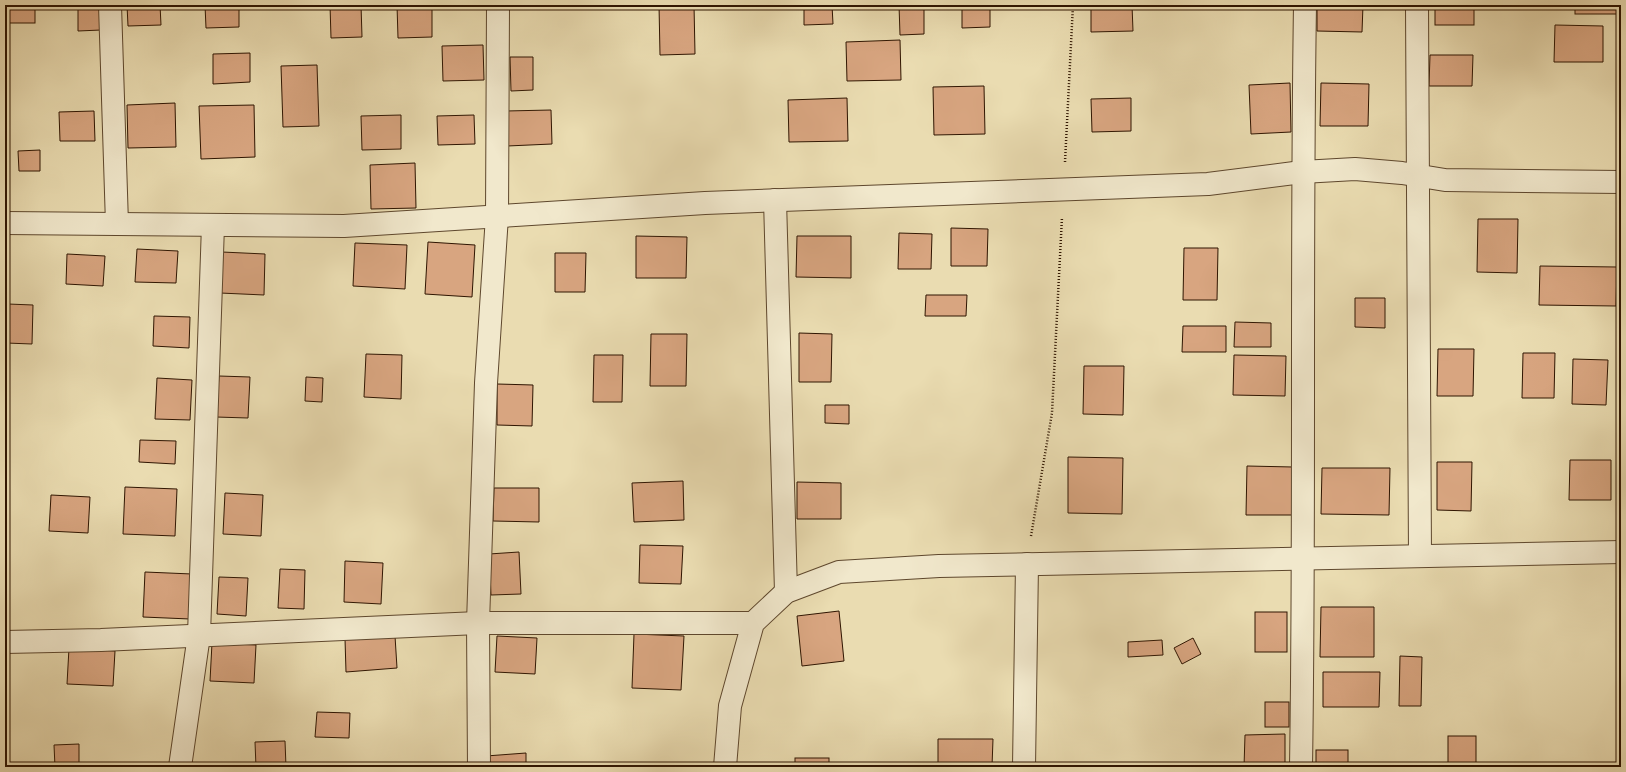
<svg xmlns="http://www.w3.org/2000/svg" width="1626" height="772" font-family="'IM FELL DW Pica',serif">
	<style>
		.building { fill: #d8a580; stroke: #2f1501 }
		.lines { fill: none; stroke-linecap: round; stroke-linejoin: round }
		.minor-casing { stroke: #5e472d; stroke-width: 24 }
		.path { stroke: #2f1501; stroke-width: 2.5; stroke-dasharray: 1 2; stroke-linecap: butt }
		.minor { stroke: #f1e8cc; stroke-width: 22 }
	</style>
	<rect width="100%" height="100%" fill="#eadcb1"/>
	<filter id="stains"><feTurbulence type="fractalNoise" baseFrequency=".005" numOctaves="4"/><feColorMatrix values="0 0 0 0 .2 0 0 0 0 .09 0 0 0 0 .02 0 0 0 .5 -.17"/></filter>
	<radialGradient id="worn" r=".72"><stop offset=".6" stop-color="#630" stop-opacity="0"/><stop offset="1" stop-color="#630" stop-opacity=".3"/></radialGradient>
	<!-- building -->
	<g class="building">
		<rect x="5" y="5" width="30" height="18"/>
		<path d="M 78,5 L 100,5 L 101,30 L 78,31 Z"/>
		<path d="M 127,5 L 160,5 L 161,25 L 128,26 Z"/>
		<path d="M 205,5 L 239,5 L 239,27 L 206,28 Z"/>
		<path d="M 330,5 L 361,5 L 362,37 L 331,38 Z"/>
		<path d="M 397,5 L 432,5 L 432,37 L 398,38 Z"/>
		<path d="M 659,5 L 694,5 L 695,54 L 660,55 Z"/>
		<path d="M 804,5 L 832,5 L 833,24 L 804,25 Z"/>
		<path d="M 899,5 L 924,5 L 924,34 L 900,35 Z"/>
		<path d="M 962,5 L 990,5 L 990,27 L 962,28 Z"/>
		<path d="M 1091,5 L 1132,5 L 1133,31 L 1091,32 Z"/>
		<path d="M 1317,5 L 1363,5 L 1362,32 L 1317,31 Z"/>
		<rect x="1435" y="5" width="39" height="20"/>
		<rect x="1575" y="5" width="46" height="9"/>
		<path d="M 1555,25 L 1603,26 L 1603,62 L 1554,62 Z"/>
		<path d="M 900,40 L 901,80 L 847,81 L 846,42 Z"/>
		<path d="M 483,45 L 484,80 L 443,81 L 442,46 Z"/>
		<path d="M 250,53 L 250,82 L 213,84 L 213,54 Z"/>
		<path d="M 1430,55 L 1473,55 L 1472,86 L 1429,86 Z"/>
		<path d="M 510,57 L 533,57 L 533,90 L 511,91 Z"/>
		<path d="M 317,65 L 319,126 L 283,127 L 281,66 Z"/>
		<path d="M 1290,83 L 1291,132 L 1251,134 L 1249,85 Z"/>
		<path d="M 1321,83 L 1369,84 L 1368,126 L 1320,126 Z"/>
		<path d="M 984,86 L 985,134 L 934,135 L 933,87 Z"/>
		<path d="M 847,98 L 848,141 L 789,142 L 788,100 Z"/>
		<path d="M 1131,98 L 1131,131 L 1092,132 L 1091,99 Z"/>
		<path d="M 175,103 L 176,147 L 128,148 L 127,105 Z"/>
		<path d="M 254,105 L 255,157 L 201,159 L 199,106 Z"/>
		<path d="M 551,110 L 552,144 L 507,146 L 506,111 Z"/>
		<path d="M 94,111 L 95,141 L 60,141 L 59,112 Z"/>
		<path d="M 401,115 L 401,149 L 362,150 L 361,116 Z"/>
		<path d="M 474,115 L 475,144 L 438,145 L 437,116 Z"/>
		<path d="M 40,150 L 40,171 L 19,171 L 18,151 Z"/>
		<path d="M 415,163 L 416,208 L 371,209 L 370,165 Z"/>
		<path d="M 1478,219 L 1518,219 L 1517,273 L 1477,272 Z"/>
		<path d="M 951,228 L 988,229 L 987,266 L 951,266 Z"/>
		<path d="M 899,233 L 932,234 L 931,269 L 898,269 Z"/>
		<path d="M 636,236 L 687,237 L 686,278 L 636,278 Z"/>
		<path d="M 797,236 L 851,236 L 851,278 L 796,277 Z"/>
		<path d="M 428,242 L 475,245 L 472,297 L 425,294 Z"/>
		<path d="M 355,243 L 407,245 L 405,289 L 353,286 Z"/>
		<path d="M 1184,248 L 1218,248 L 1217,300 L 1183,300 Z"/>
		<path d="M 137,249 L 178,251 L 176,283 L 135,282 Z"/>
		<path d="M 222,252 L 265,254 L 264,295 L 220,293 Z"/>
		<path d="M 555,253 L 586,253 L 585,292 L 555,292 Z"/>
		<path d="M 67,254 L 105,256 L 103,286 L 66,284 Z"/>
		<path d="M 1540,266 L 1617,267 L 1616,306 L 1539,305 Z"/>
		<path d="M 926,295 L 967,295 L 966,316 L 925,316 Z"/>
		<path d="M 1355,298 L 1385,298 L 1385,328 L 1355,327 Z"/>
		<path d="M 8,304 L 33,305 L 32,344 L 6,343 Z"/>
		<path d="M 154,316 L 190,317 L 189,348 L 153,346 Z"/>
		<path d="M 1235,322 L 1271,323 L 1271,347 L 1234,347 Z"/>
		<path d="M 1183,326 L 1226,326 L 1226,352 L 1182,352 Z"/>
		<path d="M 799,333 L 832,334 L 831,382 L 799,382 Z"/>
		<path d="M 651,334 L 687,334 L 686,386 L 650,386 Z"/>
		<path d="M 1438,349 L 1474,349 L 1473,396 L 1437,396 Z"/>
		<path d="M 1523,353 L 1555,353 L 1554,398 L 1522,398 Z"/>
		<path d="M 366,354 L 402,355 L 401,399 L 364,397 Z"/>
		<path d="M 594,355 L 623,355 L 622,402 L 593,402 Z"/>
		<path d="M 1234,355 L 1286,356 L 1285,396 L 1233,395 Z"/>
		<path d="M 1573,359 L 1608,360 L 1606,405 L 1572,404 Z"/>
		<path d="M 1084,366 L 1124,366 L 1123,415 L 1083,414 Z"/>
		<path d="M 219,376 L 250,377 L 248,418 L 216,417 Z"/>
		<path d="M 306,377 L 323,378 L 322,402 L 305,401 Z"/>
		<path d="M 157,378 L 192,380 L 190,420 L 155,419 Z"/>
		<path d="M 497,384 L 533,385 L 532,426 L 497,425 Z"/>
		<path d="M 825,405 L 849,405 L 849,424 L 825,423 Z"/>
		<path d="M 140,440 L 176,441 L 175,464 L 139,462 Z"/>
		<path d="M 1068,457 L 1123,458 L 1122,514 L 1068,513 Z"/>
		<path d="M 1570,460 L 1611,460 L 1611,500 L 1569,500 Z"/>
		<path d="M 1437,462 L 1472,462 L 1471,511 L 1437,510 Z"/>
		<path d="M 1247,466 L 1293,467 L 1293,515 L 1246,515 Z"/>
		<path d="M 1322,468 L 1390,468 L 1389,515 L 1321,514 Z"/>
		<path d="M 683,481 L 684,520 L 634,522 L 632,483 Z"/>
		<path d="M 797,482 L 841,483 L 841,519 L 797,519 Z"/>
		<path d="M 125,487 L 177,489 L 175,536 L 123,534 Z"/>
		<path d="M 494,488 L 539,488 L 539,522 L 493,521 Z"/>
		<path d="M 225,493 L 263,495 L 261,536 L 223,534 Z"/>
		<path d="M 51,495 L 90,497 L 88,533 L 49,531 Z"/>
		<path d="M 640,545 L 683,546 L 681,584 L 639,583 Z"/>
		<path d="M 519,552 L 521,594 L 491,595 L 489,554 Z"/>
		<path d="M 345,561 L 383,563 L 381,604 L 344,602 Z"/>
		<path d="M 280,569 L 305,570 L 304,609 L 278,608 Z"/>
		<path d="M 145,572 L 192,574 L 190,619 L 143,617 Z"/>
		<path d="M 219,577 L 248,578 L 246,616 L 217,614 Z"/>
		<path d="M 1321,607 L 1374,607 L 1374,657 L 1320,657 Z"/>
		<path d="M 839,611 L 844,661 L 802,666 L 797,616 Z"/>
		<rect x="1255" y="612" width="32" height="40"/>
		<path d="M 634,634 L 684,636 L 681,690 L 632,688 Z"/>
		<path d="M 395,636 L 397,668 L 346,672 L 345,639 Z"/>
		<path d="M 497,636 L 537,638 L 535,674 L 495,672 Z"/>
		<path d="M 1193,638 L 1201,654 L 1182,664 L 1174,648 Z"/>
		<path d="M 1162,640 L 1163,655 L 1128,657 L 1128,642 Z"/>
		<path d="M 212,643 L 256,645 L 254,683 L 210,681 Z"/>
		<path d="M 69,648 L 115,651 L 113,686 L 67,684 Z"/>
		<path d="M 1400,656 L 1422,657 L 1421,706 L 1399,706 Z"/>
		<path d="M 1323,672 L 1380,672 L 1379,707 L 1323,707 Z"/>
		<rect x="1265" y="702" width="24" height="25"/>
		<path d="M 317,712 L 350,713 L 349,738 L 315,737 Z"/>
		<path d="M 1285,734 L 1285,767 L 1244,767 L 1245,735 Z"/>
		<rect x="1448" y="736" width="28" height="31"/>
		<path d="M 938,739 L 993,739 L 992,767 L 938,767 Z"/>
		<path d="M 285,741 L 286,767 L 256,767 L 255,742 Z"/>
		<path d="M 79,744 L 79,766 L 55,767 L 54,745 Z"/>
		<rect x="1316" y="750" width="32" height="17"/>
		<path d="M 526,753 L 526,767 L 487,767 L 486,756 Z"/>
		<rect x="795" y="758" width="34" height="9"/>
	</g>
	<g class="lines">
		<defs>
			<g id="minor">
				<path d="M 110,5 L 117,224"/>
				<path d="M 1417,5 L 1420,556"/>
				<path d="M 775,200 L 786,592"/>
				<path d="M 5,223 L 344,226 L 705,203 L 1208,184 L 1302,172 L 1355,169 L 1402,173 L 1445,180 L 1621,182"/>
				<path d="M 5,642 L 101,640 L 478,623 L 753,623"/>
				<path d="M 180,767 L 199,635 L 213,225"/>
				<path d="M 479,767 L 478,623 L 486,383 L 497,216 L 498,5"/>
				<path d="M 725,767 L 730,706 L 753,623 L 786,592 L 839,572 L 939,566 L 1621,552"/>
				<path d="M 1024,767 L 1027,564"/>
				<path d="M 1301,767 C 1305,513 1301,259 1305,5"/>
			</g>
		</defs>
		<!-- minor casing -->
		<use href="#minor" class="minor-casing"/>
		<!-- path -->
		<g class="path">
			<path d="M 1065,162 L 1073,5"/>
			<path d="M 1031,536 L 1052,413 L 1062,217"/>
		</g>
		<!-- minor -->
		<use href="#minor" class="minor"/>
	</g>
	<!-- margin -->
	<rect width="1626" height="772" fill="none" stroke="#eadcb1" stroke-width="20"/>
	<rect x="6" y="6" width="1614" height="760" fill="none" stroke="#2f1501" stroke-width="2"/>
	<rect x="10" y="10" width="1606" height="752" fill="none" stroke="#2f1501"/>
	<rect width="100%" height="100%" filter="url(#stains)"/>
	<rect width="100%" height="100%" fill="url(#worn)"/>
</svg>
